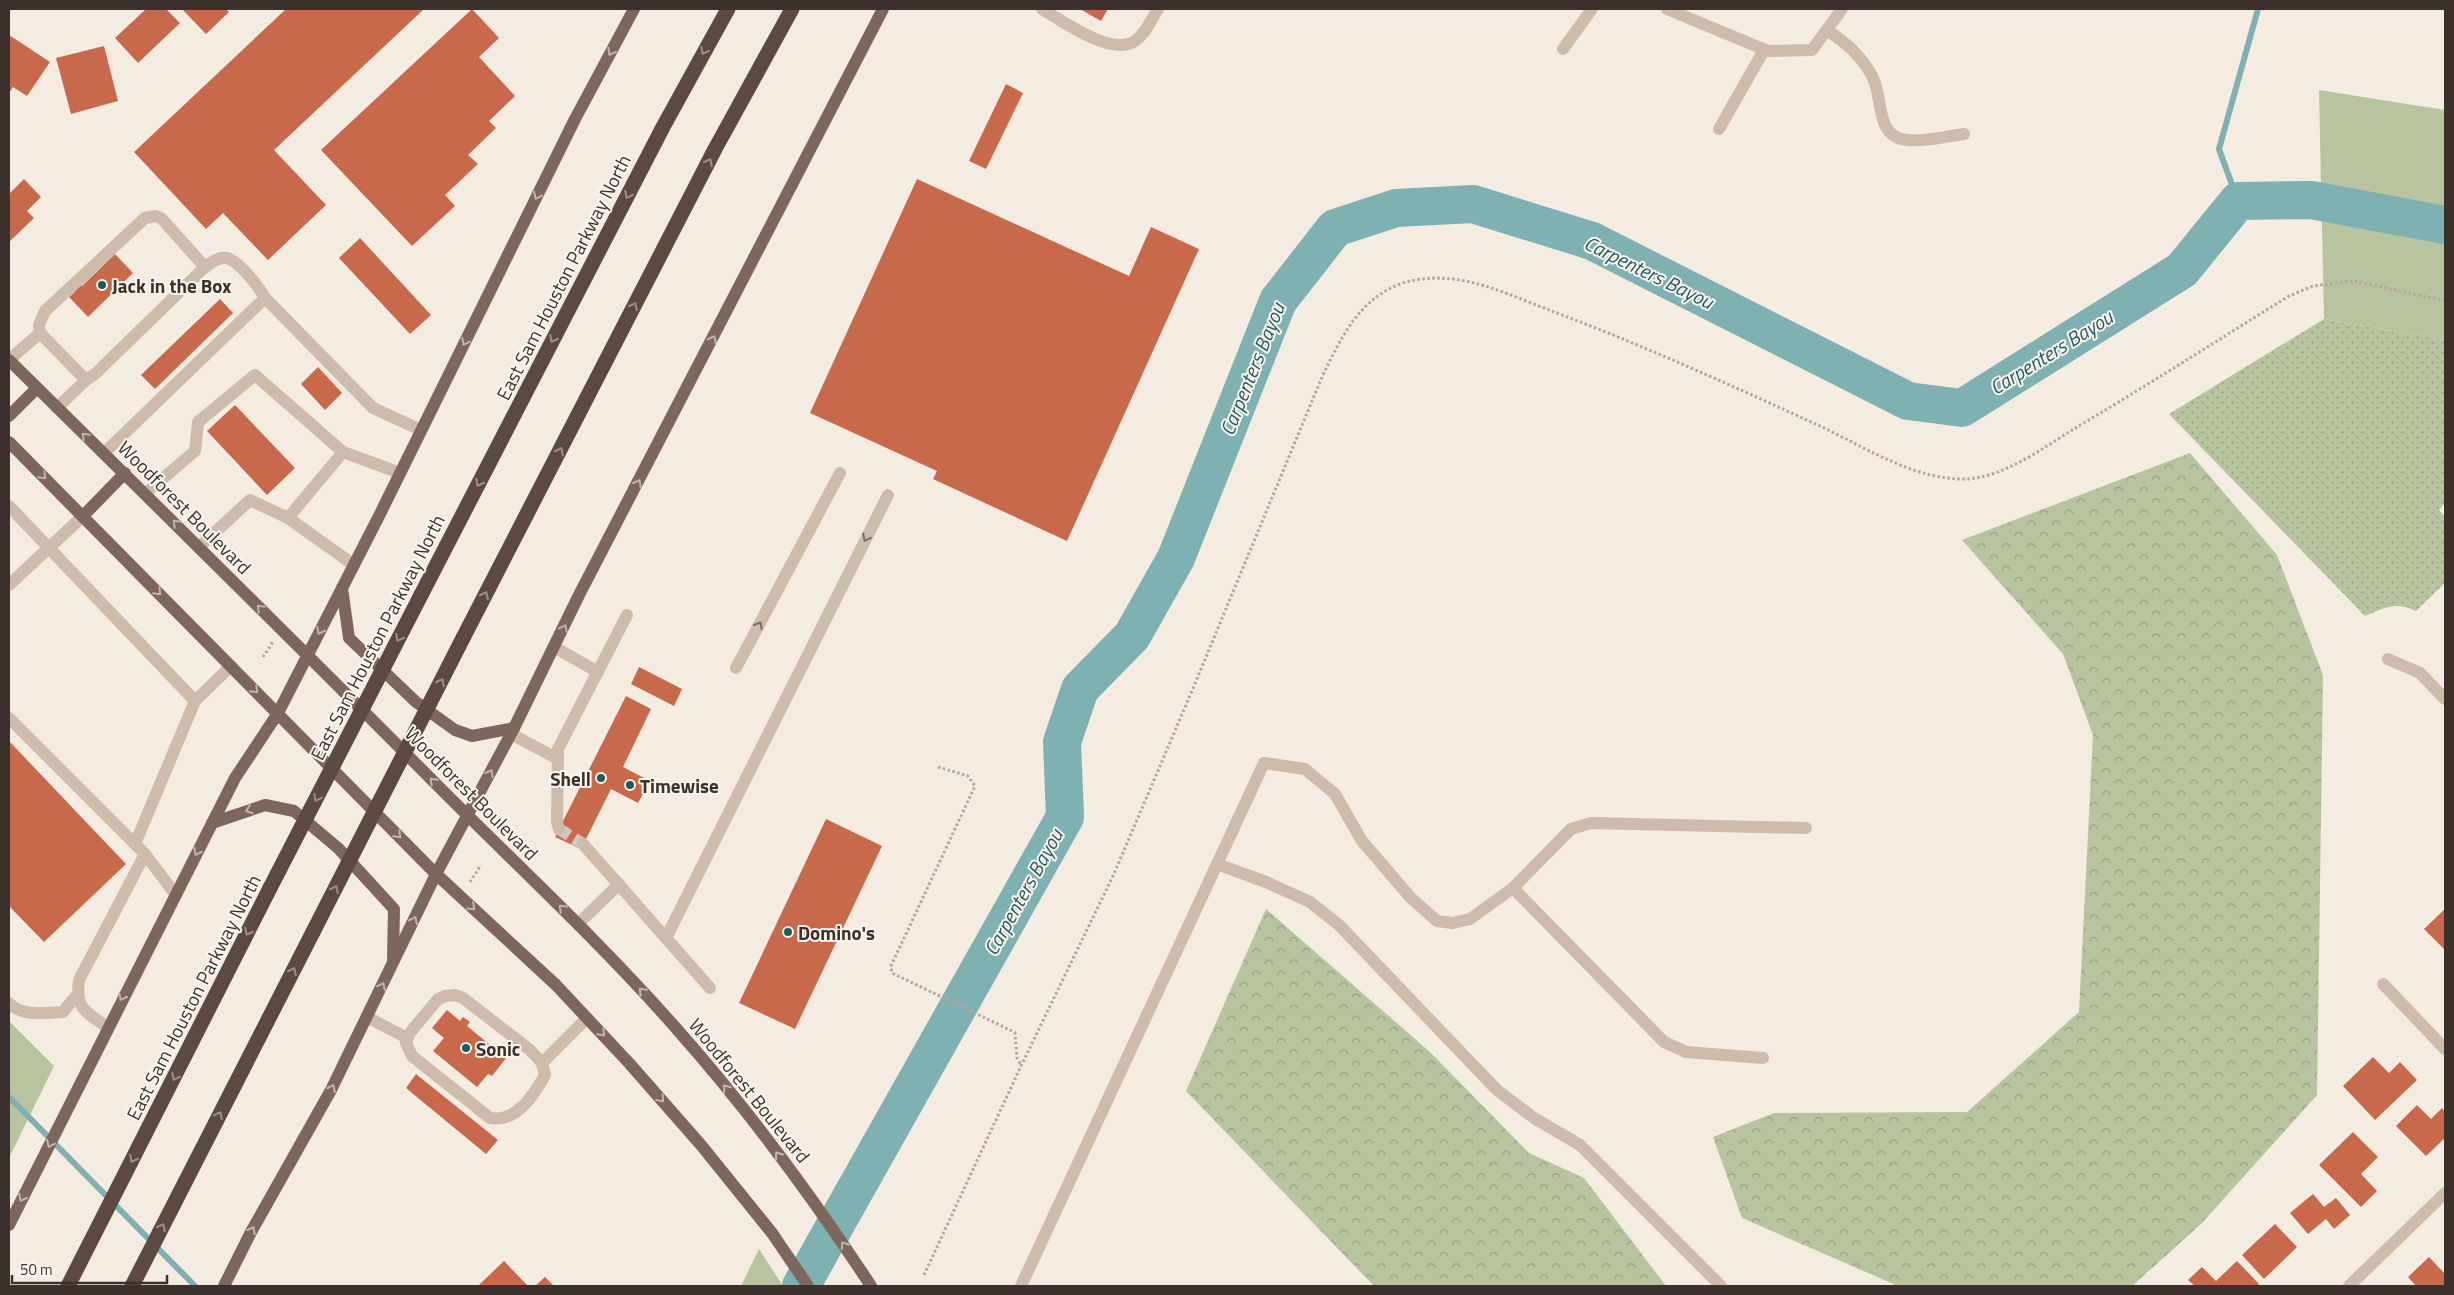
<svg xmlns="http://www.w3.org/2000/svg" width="2454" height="1295" font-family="'Titillium Web',sans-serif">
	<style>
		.grass { fill: #b8c4a0 }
		.forest { fill: url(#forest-crowns) }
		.park { fill: url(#park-dots) }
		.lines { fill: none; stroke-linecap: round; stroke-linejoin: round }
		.stream { stroke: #7fb0b2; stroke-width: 6 }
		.river { stroke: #7fb0b2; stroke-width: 38 }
		.building { fill: #c8694b }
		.minor-tunnel { stroke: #cfc6bd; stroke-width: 12; stroke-dasharray: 12 6; stroke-linecap: butt }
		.path { stroke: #b9a596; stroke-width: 3; stroke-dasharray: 2.5 2.5; stroke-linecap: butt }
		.minor { stroke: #cdbbac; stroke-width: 12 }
		.major { stroke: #7d675c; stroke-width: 12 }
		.highway { stroke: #5c4a42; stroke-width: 15 }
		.highway-bridge { stroke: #5c4a42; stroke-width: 15 }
		.oneway { stroke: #9c8e87 }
		.oneway2 { stroke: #c2b5ac }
		.oneway3 { stroke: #7d6f65 }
		.poi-dot { fill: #1f5a5e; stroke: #fbf5ee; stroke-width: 2 }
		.labels { text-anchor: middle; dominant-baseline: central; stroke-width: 4; stroke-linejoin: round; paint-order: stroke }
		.street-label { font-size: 19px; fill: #3b302b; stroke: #fbf5ee }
		.poi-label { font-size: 19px; font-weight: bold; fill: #3b302b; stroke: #fbf5ee; text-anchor: start }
		.water-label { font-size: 20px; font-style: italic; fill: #1f5a5e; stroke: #fbf5ee }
	</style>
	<defs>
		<pattern id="forest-crowns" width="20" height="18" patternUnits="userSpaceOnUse" patternTransform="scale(1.25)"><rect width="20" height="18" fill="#b8c4a0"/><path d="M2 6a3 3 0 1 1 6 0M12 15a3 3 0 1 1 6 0" fill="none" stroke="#97a083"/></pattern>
		<pattern id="park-dots" width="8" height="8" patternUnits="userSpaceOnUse" patternTransform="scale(1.25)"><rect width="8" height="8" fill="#b8c4a0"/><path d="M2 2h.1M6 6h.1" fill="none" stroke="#97a083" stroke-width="1.8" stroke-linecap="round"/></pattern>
	</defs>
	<rect width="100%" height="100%" fill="#f4ebe1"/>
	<!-- grass -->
	<g class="grass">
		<path d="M 2319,90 L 2445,110 L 2445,340 L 2324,319 Z"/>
		<path d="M 9,1021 L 54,1066 L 10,1156 L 9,1155 Z"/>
		<path d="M 759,1249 L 783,1286 L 741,1286 Z"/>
	</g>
	<!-- forest -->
	<g class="forest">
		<path d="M 2190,453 L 2277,555 L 2323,675 L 2317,1095 L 2201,1224 L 2132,1286 L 1898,1286 L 1742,1218 L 1713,1137 L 1774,1113 L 1967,1112 L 2079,1012 L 2093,735 L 2063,654 L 1962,540 Z"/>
		<path d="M 1266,909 L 1430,1052 L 1529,1153 L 1584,1178 L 1666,1286 L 1374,1286 L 1186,1091 Z"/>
	</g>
	<!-- park -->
	<path class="park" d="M 2324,319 L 2445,340 L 2445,503 L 2439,510 L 2445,517 L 2445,583 L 2416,611 C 2396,601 2384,608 2365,616 L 2169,414 Z"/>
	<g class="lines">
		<!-- stream -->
		<g class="stream">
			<path d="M 2238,201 L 2219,149 L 2258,9"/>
			<path d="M 9,1097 L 195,1286"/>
		</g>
		<!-- river -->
		<path class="river" d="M 801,1286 L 1065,817 L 1062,742 L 1080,689 L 1132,636 L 1176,558 L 1278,301 L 1335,228 L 1396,208 L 1473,204 L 1592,241 L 1908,401 L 1962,408 L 2182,270 L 2238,201 L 2311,200 L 2445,225"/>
	</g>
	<!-- building -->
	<g class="building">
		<path d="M 146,9 L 166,9 L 180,23 L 138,63 L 115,38 Z"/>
		<path d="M 182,9 L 226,9 L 229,12 L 206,34 Z"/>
		<path d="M 286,9 L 424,9 L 274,150 L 326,205 L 268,260 L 223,213 L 206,229 L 134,152 Z"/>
		<path d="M 472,9 L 499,38 L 479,57 L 515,96 L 489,121 L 496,128 L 468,155 L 478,164 L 445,195 L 455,206 L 412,246 L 321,150 Z"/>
		<path d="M 1080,9 L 1108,9 L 1101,21 Z"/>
		<path d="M 9,35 L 50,62 L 27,96 L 13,87 L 9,93 Z"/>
		<path d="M 104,46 L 118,101 L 71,114 L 56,58 Z"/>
		<path d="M 1006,84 L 1023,93 L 986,169 L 969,161 Z"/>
		<path d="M 24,179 L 41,197 L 27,211 L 34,218 L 9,242 L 9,194 Z"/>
		<path d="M 917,179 L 1129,276 L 1151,227 L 1199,249 L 1067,541 L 933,479 L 937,471 L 810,413 Z"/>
		<path d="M 360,238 L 431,315 L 410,334 L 339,258 Z"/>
		<path d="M 115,254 L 133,273 L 88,317 L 69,297 L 75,292 L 73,289 L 78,284 L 82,286 Z"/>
		<path d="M 220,299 L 233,313 L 155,389 L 141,375 Z"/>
		<path d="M 318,367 L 342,393 L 325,410 L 301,384 Z"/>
		<path d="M 235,405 L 295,468 L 267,495 L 207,431 Z"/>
		<path d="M 639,667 L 682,689 L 674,706 L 631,684 Z"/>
		<path d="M 626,696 L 651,709 L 623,767 L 650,781 L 638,803 L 611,789 L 581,849 L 555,837 Z"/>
		<path d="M 9,741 L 126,864 L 44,942 L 9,906 Z"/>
		<path d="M 826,819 L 882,846 L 795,1029 L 739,1003 Z"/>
		<path d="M 2445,909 L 2445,950 L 2424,929 Z"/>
		<path d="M 447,1010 L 460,1021 L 463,1017 L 470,1022 L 467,1026 L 506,1058 L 492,1076 L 488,1074 L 477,1087 L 433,1051 L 444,1038 L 432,1028 Z"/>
		<path d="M 2373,1057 L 2389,1073 L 2400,1062 L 2417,1080 L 2375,1120 L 2343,1086 Z"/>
		<path d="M 416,1074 L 498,1140 L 486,1154 L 406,1088 Z"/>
		<path d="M 2417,1105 L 2431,1119 L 2442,1108 L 2445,1112 L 2445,1138 L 2426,1156 L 2396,1126 Z"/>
		<path d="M 2353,1132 L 2378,1157 L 2361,1174 L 2377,1191 L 2361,1207 L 2319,1165 Z"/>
		<path d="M 2313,1194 L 2324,1207 L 2336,1198 L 2350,1215 L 2334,1229 L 2326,1219 L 2308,1234 L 2290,1213 Z"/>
		<path d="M 2275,1224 L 2297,1247 L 2264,1279 L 2242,1255 Z"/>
		<path d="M 2429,1257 L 2445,1274 L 2445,1286 L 2416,1286 L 2408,1277 Z"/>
		<path d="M 504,1261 L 528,1286 L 478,1286 Z"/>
		<path d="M 2237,1261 L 2259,1284 L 2257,1286 L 2195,1286 L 2188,1280 L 2202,1267 L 2216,1281 Z"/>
		<path d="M 545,1277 L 554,1286 L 535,1286 Z"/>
	</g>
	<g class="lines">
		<!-- minor-tunnel -->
		<path class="minor-tunnel" d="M 559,829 L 583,844"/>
		<!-- path -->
		<g class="path">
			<path d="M 263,657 L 273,642"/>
			<path d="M 938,767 L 968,776 L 975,786 L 891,966 L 892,973 L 1012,1031 L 1015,1033 L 1017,1058 L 1021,1065"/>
			<path d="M 470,882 L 481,865"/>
			<path d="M 924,1275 L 1021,1066 L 1113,876 L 1189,698 L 1322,377 C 1341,338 1359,298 1403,283 C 1426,276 1451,277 1474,283 C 1502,290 1530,303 1557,313 C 1647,347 1735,387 1822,427 C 1866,448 1917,481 1967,479 C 2007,476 2044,447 2077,427 C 2148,385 2218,340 2289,296 L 2313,286 L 2354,281 L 2445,301"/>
		</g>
		<!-- minor -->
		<g class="minor">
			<path d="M 1042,9 C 1063,21 1111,57 1135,41 C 1146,33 1151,20 1158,9"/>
			<path d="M 1667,9 L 1768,51 L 1812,50 L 1842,9"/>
			<path d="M 1827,30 C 1846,43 1861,55 1872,76 C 1884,97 1874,137 1907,140 C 1925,142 1947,136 1964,134"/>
			<path d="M 1563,49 L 1592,9"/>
			<path d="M 1719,129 L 1764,50"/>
			<path d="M 40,333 L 39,325 L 45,311 L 145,218 L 156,216 L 161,218 L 205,267"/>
			<path d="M 9,360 L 40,333 L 86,380 L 57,408"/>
			<path d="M 86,380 L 95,374 L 205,267 C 211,263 219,256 227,258 C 240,262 259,287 265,298"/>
			<path d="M 104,453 L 265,298 L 373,408 L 421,430"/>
			<path d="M 146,493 L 195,451 L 198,422 L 255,375 L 343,452 L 400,473"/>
			<path d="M 9,506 L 195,701"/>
			<path d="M 288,518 L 343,452"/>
			<path d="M 199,547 L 250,500 L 288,518 L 354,565"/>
			<path d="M 9,585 L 83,516"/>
			<path d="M 554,647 L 598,672"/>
			<path d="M 2388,659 L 2420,673 L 2445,699"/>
			<path d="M 736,668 L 840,473"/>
			<path d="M 9,718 L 145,854 L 175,894"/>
			<path d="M 511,734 L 558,759"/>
			<path d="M 559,829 L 557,822 L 558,749 L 627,615"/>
			<path d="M 135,844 L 195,701 L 231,666"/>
			<path d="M 583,844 L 710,988"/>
			<path d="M 1217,864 L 1266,882 L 1310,902 L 1339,925 L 1497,1090 L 1534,1118 L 1580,1145 L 1721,1286"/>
			<path d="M 1513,888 L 1664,1042 L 1686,1052 L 1763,1058"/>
			<path d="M 578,924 L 619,884"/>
			<path d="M 666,938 L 888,495"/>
			<path d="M 2383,984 L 2445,1049"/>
			<path d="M 455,995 L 463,998 L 530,1050 L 542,1063 L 545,1075 C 534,1095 516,1123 490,1118 L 412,1056 L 406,1043 L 409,1034 L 438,999 L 445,996 Z"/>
			<path d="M 9,1003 C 22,1017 45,1013 63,1012 L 76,996"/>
			<path d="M 367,1017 L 407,1038"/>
			<path d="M 107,1027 C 85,1011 75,1009 79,980 L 145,854"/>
			<path d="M 542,1063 L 587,1018"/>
			<path d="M 1021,1286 L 1264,763 L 1305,769 L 1335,794 L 1362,841 L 1411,898 L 1437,921 L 1453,923 L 1470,919 L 1513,888 L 1571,829 L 1591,823 L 1806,828"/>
			<path d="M 2349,1286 L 2445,1193"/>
		</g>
		<!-- major -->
		<g class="major">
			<path d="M 9,360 C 154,503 299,646 443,791 C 521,869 602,944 675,1027 C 747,1108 812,1196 871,1286"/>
			<path d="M 9,416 L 37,388"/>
			<path d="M 9,442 L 436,874 L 556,985 L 629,1063 L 701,1145 L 772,1233 L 808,1286"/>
			<path d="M 83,516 L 125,473"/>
			<path d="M 342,588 L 349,638 L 416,702 L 455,730 L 472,736 L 514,728"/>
			<path d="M 212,823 L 265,805 L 294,811 L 338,848 L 394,909 L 393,959"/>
			<path d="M 9,1225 L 235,778 L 278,713 L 379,516 L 575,119 L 634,9"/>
			<path d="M 224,1286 L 251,1232 L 331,1090 L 436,874 L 514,728 L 579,595 L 883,9"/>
		</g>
		<!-- highway -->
		<g class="highway">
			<path d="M 421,595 L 663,127 L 728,9"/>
			<path d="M 463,638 L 715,149 L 792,9"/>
			<path d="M 68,1286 L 270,888"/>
			<path d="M 132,1286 L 313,932"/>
		</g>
		<!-- highway-bridge -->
		<g class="highway-bridge">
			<path d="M 270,888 L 421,595"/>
			<path d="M 313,932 L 463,638"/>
		</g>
	</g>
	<!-- one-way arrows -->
	<defs><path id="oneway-chevron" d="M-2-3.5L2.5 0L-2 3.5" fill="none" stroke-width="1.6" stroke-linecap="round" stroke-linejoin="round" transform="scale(1.25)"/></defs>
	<g class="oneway">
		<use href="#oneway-chevron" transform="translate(704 51) rotate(119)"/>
		<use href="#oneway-chevron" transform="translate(709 162) rotate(-63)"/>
		<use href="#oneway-chevron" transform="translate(628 195) rotate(117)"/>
		<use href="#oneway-chevron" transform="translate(634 306) rotate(-63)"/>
		<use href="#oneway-chevron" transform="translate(553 339) rotate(117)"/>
		<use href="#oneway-chevron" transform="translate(560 451) rotate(-63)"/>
		<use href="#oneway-chevron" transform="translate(479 483) rotate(117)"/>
		<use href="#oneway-chevron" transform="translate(485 595) rotate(-63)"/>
		<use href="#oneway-chevron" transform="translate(399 638) rotate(117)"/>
		<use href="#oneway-chevron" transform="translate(441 682) rotate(-63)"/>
		<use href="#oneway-chevron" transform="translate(317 798) rotate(117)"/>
		<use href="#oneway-chevron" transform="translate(335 889) rotate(-63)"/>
		<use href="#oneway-chevron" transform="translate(248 932) rotate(117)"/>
		<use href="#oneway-chevron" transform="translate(293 971) rotate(-63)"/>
		<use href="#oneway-chevron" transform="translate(175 1077) rotate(117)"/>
		<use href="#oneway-chevron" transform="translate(219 1115) rotate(-63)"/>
		<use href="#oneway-chevron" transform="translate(133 1159) rotate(117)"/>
		<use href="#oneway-chevron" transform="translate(162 1227) rotate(-63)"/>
	</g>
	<g class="oneway2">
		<use href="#oneway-chevron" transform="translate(611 52) rotate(118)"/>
		<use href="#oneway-chevron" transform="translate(537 196) rotate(116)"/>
		<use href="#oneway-chevron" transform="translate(713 339) rotate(-63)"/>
		<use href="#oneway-chevron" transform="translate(465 342) rotate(116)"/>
		<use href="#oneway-chevron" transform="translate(85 436) rotate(-135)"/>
		<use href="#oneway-chevron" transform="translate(43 476) rotate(45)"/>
		<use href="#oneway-chevron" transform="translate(638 483) rotate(-62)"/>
		<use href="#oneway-chevron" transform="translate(176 523) rotate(-134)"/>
		<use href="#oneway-chevron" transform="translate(158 592) rotate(45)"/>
		<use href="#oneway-chevron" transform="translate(260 608) rotate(-135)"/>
		<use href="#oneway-chevron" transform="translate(564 628) rotate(-64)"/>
		<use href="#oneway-chevron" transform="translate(320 631) rotate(117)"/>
		<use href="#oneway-chevron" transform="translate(255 690) rotate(45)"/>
		<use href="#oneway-chevron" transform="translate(490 773) rotate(-62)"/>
		<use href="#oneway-chevron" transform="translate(433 781) rotate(-135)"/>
		<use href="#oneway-chevron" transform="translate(249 810) rotate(161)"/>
		<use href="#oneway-chevron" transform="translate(398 835) rotate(46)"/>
		<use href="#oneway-chevron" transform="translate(197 852) rotate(117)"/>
		<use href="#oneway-chevron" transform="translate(472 907) rotate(43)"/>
		<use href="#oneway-chevron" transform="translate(562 908) rotate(-136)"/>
		<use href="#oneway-chevron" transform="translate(414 920) rotate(-65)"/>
		<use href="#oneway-chevron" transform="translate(382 986) rotate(-64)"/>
		<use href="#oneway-chevron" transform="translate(642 991) rotate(-133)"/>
		<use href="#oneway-chevron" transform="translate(122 997) rotate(117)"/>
		<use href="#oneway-chevron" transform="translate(602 1033) rotate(47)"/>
		<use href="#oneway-chevron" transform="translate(332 1088) rotate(-63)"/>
		<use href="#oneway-chevron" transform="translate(726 1088) rotate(-129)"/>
		<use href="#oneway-chevron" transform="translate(661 1099) rotate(49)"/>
		<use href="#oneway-chevron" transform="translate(50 1144) rotate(116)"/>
		<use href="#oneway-chevron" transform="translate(778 1155) rotate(-126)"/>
		<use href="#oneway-chevron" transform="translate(22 1198) rotate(117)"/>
		<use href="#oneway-chevron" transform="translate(252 1230) rotate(-62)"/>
		<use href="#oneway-chevron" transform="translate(844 1245) rotate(-123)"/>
	</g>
	<g class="oneway3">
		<use href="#oneway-chevron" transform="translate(866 538) rotate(117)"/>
		<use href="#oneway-chevron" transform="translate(759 625) rotate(-62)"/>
	</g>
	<!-- markers -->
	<g class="poi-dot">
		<circle cx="102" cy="285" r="5"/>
		<circle cx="601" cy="778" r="5"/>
		<circle cx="630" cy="785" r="5"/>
		<circle cx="788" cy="932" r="5"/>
		<circle cx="466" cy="1048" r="5"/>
	</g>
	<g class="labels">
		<!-- street labels -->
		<g class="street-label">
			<text transform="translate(563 277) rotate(-63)">East Sam Houston Parkway North</text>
			<text transform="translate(185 507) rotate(45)">Woodforest Boulevard</text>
			<text transform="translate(377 637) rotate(-63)">East Sam Houston Parkway North</text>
			<text transform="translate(472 793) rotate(45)">Woodforest Boulevard</text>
			<text transform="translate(193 997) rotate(-63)">East Sam Houston Parkway North</text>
			<text transform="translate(750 1090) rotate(51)">Woodforest Boulevard</text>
		</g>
		<!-- poi labels -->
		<g class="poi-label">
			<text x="112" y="285">Jack in the Box</text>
			<text x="591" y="778" text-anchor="end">Shell</text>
			<text x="640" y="785">Timewise</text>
			<text x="798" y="932">Domino's</text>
			<text x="476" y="1048">Sonic</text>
		</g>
		<!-- water labels -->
		<g class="water-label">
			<text transform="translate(1649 272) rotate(26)">Carpenters Bayou</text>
			<text transform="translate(2051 352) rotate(-32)">Carpenters Bayou</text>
			<text transform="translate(1252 369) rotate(-68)">Carpenters Bayou</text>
			<text transform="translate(1023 892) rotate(-61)">Carpenters Bayou</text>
		</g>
	</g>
	<!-- border -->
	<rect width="2454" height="1295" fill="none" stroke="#3b302b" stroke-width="20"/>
	<!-- scale -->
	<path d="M12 1275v8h155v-8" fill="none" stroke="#3b302b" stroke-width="2.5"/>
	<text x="20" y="1275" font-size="15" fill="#3b302b" stroke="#fbf5ee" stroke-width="4" paint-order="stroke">50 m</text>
</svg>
